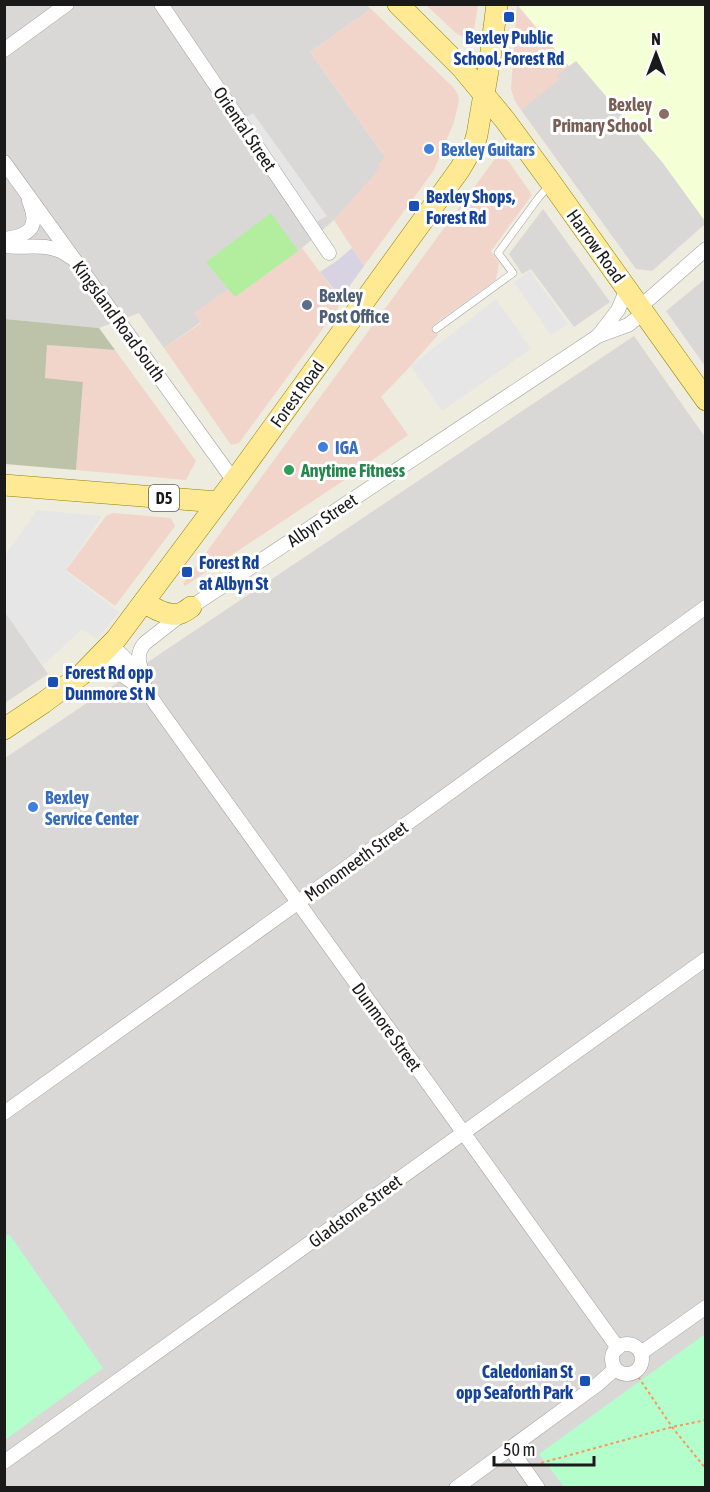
<svg xmlns="http://www.w3.org/2000/svg" width="710" height="1492" font-family="'Asap Condensed',sans-serif">
	<style>
		.residential { fill: #d9d8d7 }
		.commercial { fill: #f1d5cb }
		.education { fill: #f5ffd6 }
		.construction { fill: #bdc3a9 }
		.grass { fill: #b2ee9e }
		.park { fill: #b4fecc }
		.parking { fill: #e6e6e6 }
		.plaza { fill: #d7d3e3 }
		.lines { fill: none; stroke-linecap: round; stroke-linejoin: round }
		.service-casing { stroke: #a1a1a1; stroke-width: 8 }
		.minor-casing { stroke: #a1a1a1; stroke-width: 15 }
		.primary-casing { stroke: #918300; stroke-width: 22 }
		.path { stroke: #ff945e; stroke-width: 2; stroke-dasharray: 3 3; stroke-linecap: butt }
		.service { stroke: #fff; stroke-width: 7 }
		.minor { stroke: #fff; stroke-width: 14 }
		.primary { stroke: #ffe992; stroke-width: 21 }
		.transit-dot { fill: #1a4fb4; stroke: #fff; stroke-width: 2 }
		.education-dot { fill: #8d6e63; stroke: #fff; stroke-width: 2 }
		.shop-dot { fill: #3f7fe0; stroke: #fff; stroke-width: 2 }
		.service-dot { fill: #5c6f8a; stroke: #fff; stroke-width: 2 }
		.leisure-dot { fill: #2e9e5b; stroke: #fff; stroke-width: 2 }
		.labels { text-anchor: middle; dominant-baseline: central; stroke-width: 6; stroke-linejoin: round; paint-order: stroke }
		.shield { fill: #fff; stroke: #5f5f5f; stroke-width: 1.5 }
		.shield-label { font-size: 16px; font-weight: bold; fill: #1a1a1a }
		.transit-label { font-size: 18px; font-weight: bold; fill: #164399; stroke: #fff; text-anchor: start }
		.education-label { font-size: 18px; font-weight: bold; fill: #785e54; stroke: #fff; text-anchor: end }
		.street-label { font-size: 18px; fill: #1a1a1a; stroke: #fff }
		.shop-label { font-size: 18px; font-weight: bold; fill: #366cbe; stroke: #fff; text-anchor: start }
		.service-label { font-size: 18px; font-weight: bold; fill: #4e5e75; stroke: #fff; text-anchor: start }
		.leisure-label { font-size: 18px; font-weight: bold; fill: #27864d; stroke: #fff; text-anchor: start }
	</style>
	<rect width="100%" height="100%" fill="#eeecde"/>
	<!-- residential -->
	<g class="residential">
		<path d="M 4,5 L 366,5 L 371,9 L 310,52 L 385,157 L 381,168 L 334,220 L 302,248 L 235,297 L 194,313 L 201,322 L 164,348 L 139,313 L 99,328 L 5,319 Z"/>
		<path d="M 576,60 L 663,163 L 705,221 L 705,224 L 652,271 L 636,269 L 521,110 L 559,79 L 556,76 Z"/>
		<path d="M 543,209 L 610,302 L 574,327 L 531,269 L 522,274 L 509,254 Z"/>
		<path d="M 705,279 L 705,366 L 666,311 Z"/>
		<path d="M 634,336 L 705,437 L 705,1487 L 5,1488 L 5,758 Z"/>
		<path d="M 5,612 L 48,674 L 5,703 L 4,703 Z"/>
	</g>
	<!-- commercial -->
	<g class="commercial">
		<path d="M 426,5 L 478,5 L 474,30 L 471,35 L 464,37 L 457,34 Z"/>
		<path d="M 517,5 L 569,66 L 557,76 L 560,79 L 521,110 L 515,101 L 511,89 Z"/>
		<path d="M 371,9 L 453,87 L 458,94 L 459,101 L 454,122 L 434,170 L 364,266 L 334,220 L 380,168 L 378,164 L 385,157 L 310,52 Z"/>
		<path d="M 499,158 L 505,159 L 509,162 L 532,195 L 491,251 L 499,263 L 496,280 L 432,326 L 438,335 L 406,371 L 381,397 L 408,435 L 343,481 L 185,586 L 183,584 L 494,160 Z"/>
		<path d="M 302,248 L 340,299 L 338,308 L 239,443 L 231,445 L 164,348 L 201,323 L 194,313 L 228,289 L 235,297 Z"/>
		<path d="M 47,345 L 115,350 L 196,461 L 186,480 L 76,470 L 83,382 L 45,378 Z"/>
		<path d="M 113,513 L 171,518 L 175,526 L 115,606 L 66,570 L 106,516 Z"/>
	</g>
	<!-- education -->
	<path class="education" d="M 517,4 L 705,5 L 705,221 L 663,163 L 576,61 L 569,66 Z"/>
	<!-- construction -->
	<path class="construction" d="M 5,319 L 99,328 L 115,350 L 47,345 L 45,378 L 83,382 L 76,470 L 5,464 Z"/>
	<!-- grass -->
	<path class="grass" d="M 271,213 L 298,251 L 235,297 L 206,262 Z"/>
	<!-- park -->
	<g class="park">
		<path d="M 9,1234 L 103,1368 L 5,1440 L 4,1237 Z"/>
		<path d="M 705,1334 L 705,1487 L 564,1487 L 539,1454 Z"/>
	</g>
	<!-- parking -->
	<g class="parking">
		<path d="M 253,113 L 327,216 L 311,225 L 240,121 Z"/>
		<path d="M 530,271 L 568,324 L 551,335 L 514,282 Z"/>
		<path d="M 496,299 L 531,349 L 442,411 L 411,366 Z"/>
		<path d="M 37,510 L 102,516 L 65,571 L 119,612 L 97,639 L 82,629 L 43,665 L 4,611 L 5,556 Z"/>
	</g>
	<!-- plaza -->
	<path class="plaza" d="M 352,248 L 364,266 L 341,298 L 320,272 L 338,260 Z"/>
	<g class="lines">
		<defs>
			<path id="service" d="M 436,329 L 513,273 L 498,253 L 539,197 L 549,186"/>
			<g id="minor">
				<path d="M 161,4 L 329,253"/>
				<path d="M 4,50 L 67,4"/>
				<path d="M 4,162 L 234,481"/>
				<path d="M 4,239 C 30,236 40,227 29,201"/>
				<path d="M 4,246 C 27,249 51,241 70,257"/>
				<path d="M 640,307 L 706,249"/>
				<path d="M 598,336 L 618,310 L 627,289"/>
				<path d="M 111,645 L 125,658 L 157,706 L 618,1348"/>
				<path d="M 103,654 L 122,675 L 140,687"/>
				<path d="M 145,680 C 140,666 134,655 145,643 L 191,607 L 598,336 L 628,325 L 644,313"/>
				<path d="M 4,1113 L 307,896 L 706,607"/>
				<circle cx="627" cy="1359" r="15"/>
				<path d="M 641,1353 L 706,1307"/>
				<path d="M 510,1448 L 538,1488"/>
				<path d="M 4,1462 L 706,959"/>
				<path d="M 456,1488 L 598,1384 L 615,1369"/>
			</g>
			<g id="primary">
				<path d="M 398,4 L 462,68 L 505,120 L 549,180 L 706,400"/>
				<path d="M 4,485 L 218,502"/>
				<path d="M 144,602 C 153,608 167,616 177,614 C 182,614 187,610 191,607"/>
				<path d="M 4,729 L 43,703 L 81,675 L 116,639 L 234,481 L 460,169 L 474,145 L 477,135 L 490,59 L 497,4"/>
			</g>
		</defs>
		<!-- service casing -->
		<use href="#service" class="service-casing"/>
		<!-- minor casing -->
		<use href="#minor" class="minor-casing"/>
		<!-- primary casing -->
		<use href="#primary" class="primary-casing"/>
		<!-- path -->
		<g class="path">
			<path d="M 635,1372 L 672,1427 L 706,1469"/>
			<path d="M 541,1463 L 672,1427 L 706,1420"/>
		</g>
		<!-- service -->
		<use href="#service" class="service"/>
		<!-- minor -->
		<use href="#minor" class="minor"/>
		<!-- primary -->
		<use href="#primary" class="primary"/>
	</g>
	<!-- markers -->
	<g class="transit-dot">
		<rect x="503" y="11" width="12" height="12" rx="3"/>
		<rect x="408" y="200" width="12" height="12" rx="3"/>
		<rect x="181" y="566" width="12" height="12" rx="3"/>
		<rect x="47" y="676" width="12" height="12" rx="3"/>
		<rect x="579" y="1375" width="12" height="12" rx="3"/>
	</g>
	<circle class="education-dot" cx="664" cy="114" r="6"/>
	<g class="shop-dot">
		<circle cx="429" cy="149" r="6"/>
		<circle cx="323" cy="447" r="6"/>
		<circle cx="33" cy="807" r="6"/>
	</g>
	<circle class="service-dot" cx="307" cy="305" r="6"/>
	<circle class="leisure-dot" cx="289" cy="470" r="6"/>
	<g class="labels">
		<!-- shield labels -->
		<rect class="shield" x="149" y="485" width="30" height="26" rx="4.5"/>
		<g class="shield-label">
			<text x="164" y="498">D5</text>
		</g>
		<!-- transit labels -->
		<g class="transit-label">
			<text x="509" y="37" text-anchor="middle">Bexley Public<tspan x="509" dy="21">School, Forest Rd</tspan></text>
			<text x="426" y="196">Bexley Shops,<tspan x="426" dy="21">Forest Rd</tspan></text>
			<text x="199" y="562">Forest Rd<tspan x="199" dy="21">at Albyn St</tspan></text>
			<text x="65" y="672">Forest Rd opp<tspan x="65" dy="21">Dunmore St N</tspan></text>
			<text x="573" y="1371" text-anchor="end">Caledonian St<tspan x="573" dy="21">opp Seaforth Park</tspan></text>
		</g>
		<!-- education labels -->
		<g class="education-label">
			<text x="652" y="104">Bexley<tspan x="652" dy="21">Primary School</tspan></text>
		</g>
		<!-- street labels -->
		<g class="street-label">
			<text transform="translate(245 129) rotate(56)">Oriental Street</text>
			<text transform="translate(596 246) rotate(54)">Harrow Road</text>
			<text transform="translate(119 321) rotate(54)">Kingsland Road South</text>
			<text transform="translate(297 394) rotate(-54)">Forest Road</text>
			<text transform="translate(322 520) rotate(-34)">Albyn Street</text>
			<text transform="translate(356 861) rotate(-36)">Monomeeth Street</text>
			<text transform="translate(387 1027) rotate(54)">Dunmore Street</text>
			<text transform="translate(355 1211) rotate(-36)">Gladstone Street</text>
		</g>
		<!-- shop labels -->
		<g class="shop-label">
			<text x="441" y="149">Bexley Guitars</text>
			<text x="335" y="447">IGA</text>
			<text x="45" y="797">Bexley<tspan x="45" dy="21">Service Center</tspan></text>
		</g>
		<!-- service labels -->
		<g class="service-label">
			<text x="319" y="295">Bexley<tspan x="319" dy="21">Post Office</tspan></text>
		</g>
		<!-- leisure labels -->
		<g class="leisure-label">
			<text x="301" y="470">Anytime Fitness</text>
		</g>
	</g>
	<!-- border -->
	<rect width="710" height="1492" fill="none" stroke="#1a1a1a" stroke-width="12"/>
	<!-- north arrow -->
	<g transform="translate(656 54)" stroke="#ffffff" stroke-width="4.5" paint-order="stroke">
	<path d="M0-4.5L10 22L0 15L-10 22Z" fill="#1a1a1a"/>
	<text y="-9" font-size="16" font-weight="bold" text-anchor="middle" fill="#1a1a1a">N</text>
	</g>
	<!-- scale -->
	<path d="M494 1456v9h100v-9" fill="none" stroke="#1a1a1a" stroke-width="3"/>
	<text x="503" y="1456" font-size="18" fill="#1a1a1a" stroke="#ffffff" stroke-width="4.5" paint-order="stroke">50 m</text>
</svg>
